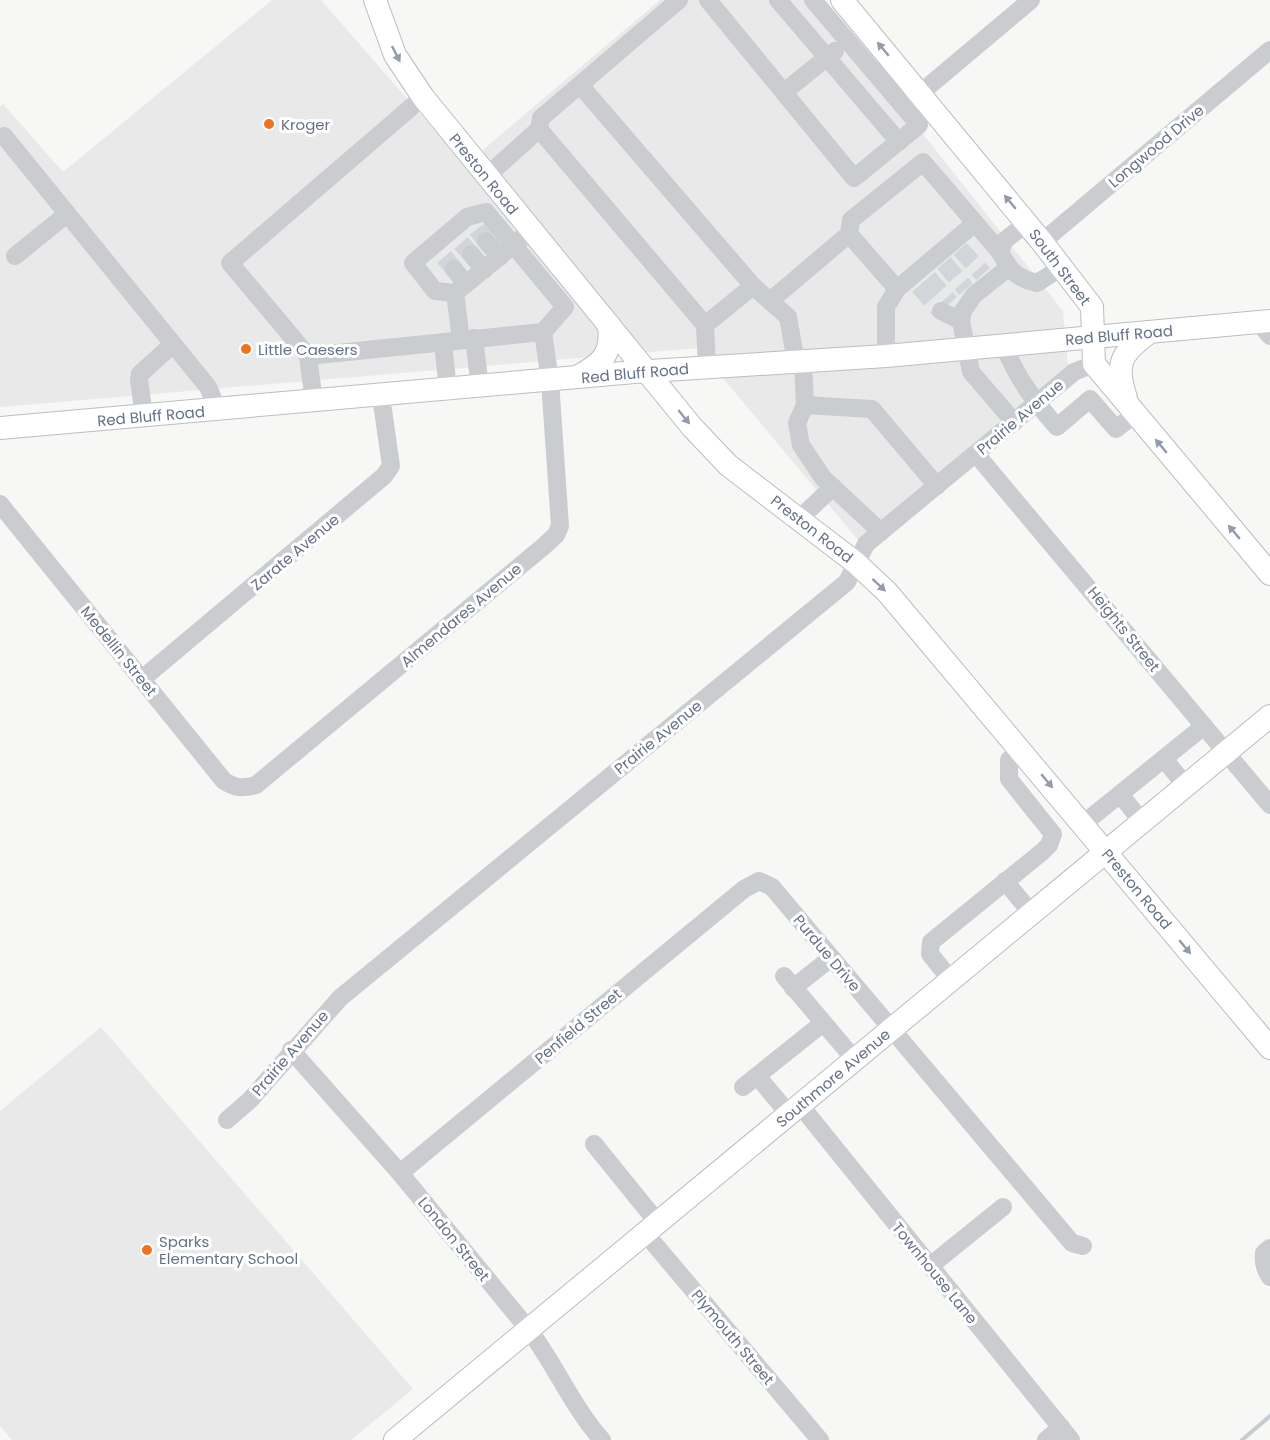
<svg xmlns="http://www.w3.org/2000/svg" width="1270" height="1440" font-family="Poppins,sans-serif">
	<style>
		.built { fill: #e8e9e8 }
		.lines { fill: none; stroke-linecap: round; stroke-linejoin: round }
		.stream { stroke: #c4ccd3; stroke-width: 4 }
		.minor-tunnel { stroke: #d2d6da; stroke-width: 18; stroke-dasharray: 18 9; stroke-linecap: butt }
		.major-casing { stroke: #babdc2; stroke-width: 24 }
		.minor { stroke: #caccd0; stroke-width: 18 }
		.major { stroke: #fff; stroke-width: 22 }
		.oneway { fill: #939cac }
		.poi-dot { fill: #ef731e; stroke: #fff; stroke-width: 2 }
		.labels { text-anchor: middle; dominant-baseline: central; stroke-width: 6; stroke-linejoin: round; paint-order: stroke }
		.poi-label { font-size: 15px; fill: #657288; stroke: #fff; text-anchor: start }
		.street-label { font-size: 15px; fill: #657288; stroke: #fff }
	</style>
	<rect width="100%" height="100%" fill="#f7f8f5"/>
	<!-- built -->
	<g class="built">
		<path d="M 272,0 L 321,0 L 465,165 L 660,0 L 817,0 L 1063,311 L 1068,365 L 858,540 L 698,348 L 0,407 L 0,106 L 3,104 L 63,172 Z"/>
		<path d="M 101,1027 L 413,1389 L 351,1440 L 12,1440 L 0,1426 L 0,1111 Z"/>
	</g>
	<g class="lines">
		<!-- stream -->
		<path class="stream" d="M 1242,1440 L 1270,1416"/>
		<!-- minor-tunnel -->
		<g class="minor-tunnel">
			<path d="M 477,229 L 486,241"/>
			<path d="M 461,243 L 471,254"/>
			<path d="M 960,249 L 983,274"/>
			<path d="M 444,257 L 454,269"/>
			<path d="M 944,263 L 966,289"/>
			<path d="M 928,278 L 950,303"/>
			<path d="M 919,286 L 941,311"/>
		</g>
		<defs>
			<g id="major">
				<path d="M 375,0 L 395,55 L 423,97 L 692,427 L 728,465 L 856,563 L 887,592 L 1270,1048"/>
				<path d="M 842,0 L 1042,242 L 1092,307 L 1094,364 L 1270,574"/>
				<path d="M 577,377 C 601,364 613,355 609,325"/>
				<path d="M 1126,398 C 1114,363 1122,352 1150,332"/>
				<path d="M 0,428 L 634,372 L 886,356 L 1270,321"/>
				<path d="M 395,1440 L 1270,716"/>
			</g>
		</defs>
		<!-- major casing -->
		<use href="#major" class="major-casing"/>
		<!-- minor -->
		<g class="minor">
			<path d="M 708,0 L 854,178 L 919,125 L 813,0"/>
			<path d="M 778,0 L 899,142"/>
			<path d="M 580,85 L 753,286 L 788,317 L 796,362"/>
			<path d="M 784,92 L 835,51"/>
			<path d="M 423,97 L 230,263 L 308,356 L 543,332"/>
			<path d="M 911,101 L 1031,0"/>
			<path d="M 539,129 L 705,325 L 753,286"/>
			<path d="M 4,136 L 208,387 L 218,410"/>
			<path d="M 487,176 L 539,129 L 541,118 L 679,0"/>
			<path d="M 1027,223 L 1004,241 L 1000,252 C 1010,271 1016,278 1037,283 L 1062,267"/>
			<path d="M 849,234 L 851,220 L 923,162 L 1000,252"/>
			<path d="M 486,241 L 500,257"/>
			<path d="M 1042,242 L 1270,50"/>
			<path d="M 471,254 L 484,270"/>
			<path d="M 15,256 L 67,214"/>
			<path d="M 1008,268 L 974,295 L 963,311 L 961,321 L 971,372 L 1014,422"/>
			<path d="M 454,269 L 466,284"/>
			<path d="M 770,301 L 849,234 L 897,289 L 975,223"/>
			<path d="M 941,311 L 961,321"/>
			<path d="M 1258,322 L 1270,336"/>
			<path d="M 705,325 L 707,367"/>
			<path d="M 474,338 L 480,388"/>
			<path d="M 461,340 L 455,293 L 522,238"/>
			<path d="M 443,342 L 448,391"/>
			<path d="M 1004,345 C 1016,377 1035,402 1057,427 L 1090,399 L 1116,429 L 1135,414"/>
			<path d="M 308,356 L 314,402"/>
			<path d="M 886,356 L 886,307 L 897,289"/>
			<path d="M 803,361 L 805,405 L 797,423 L 801,445 L 823,478 L 881,532"/>
			<path d="M 805,405 L 872,409 L 937,486"/>
			<path d="M 144,416 L 139,380 L 140,374 L 173,344"/>
			<path d="M 976,454 L 1270,805"/>
			<path d="M 0,504 L 224,781 C 236,788 242,789 256,785 L 544,546 L 556,535 L 560,526 L 550,381 L 543,332 L 565,307 L 486,212 L 467,217 L 413,263 L 435,291 L 455,293"/>
			<path d="M 799,519 L 833,487"/>
			<path d="M 142,679 L 384,476 L 391,466 L 381,396"/>
			<path d="M 1164,759 L 1186,786"/>
			<path d="M 1120,794 L 1142,822"/>
			<path d="M 1083,824 L 1204,726"/>
			<path d="M 1005,881 L 1032,914"/>
			<path d="M 784,976 L 855,1060"/>
			<path d="M 951,980 L 930,954 L 931,942 L 1042,852 L 1049,845 L 1053,834 L 1009,779 L 1009,760 L 1021,750"/>
			<path d="M 793,988 L 831,958"/>
			<path d="M 291,1050 L 400,1173 L 529,1330 C 556,1366 572,1406 602,1440"/>
			<path d="M 757,1076 L 789,1114"/>
			<path d="M 743,1087 L 823,1023"/>
			<path d="M 800,1105 L 1071,1440"/>
			<path d="M 227,1120 L 250,1100 L 340,998 L 847,582 L 866,544 L 1074,372 L 1094,364"/>
			<path d="M 594,1144 L 658,1223"/>
			<path d="M 400,1173 L 744,889 L 759,881 L 772,887 L 1072,1243 L 1083,1246"/>
			<path d="M 645,1233 L 820,1440"/>
			<path d="M 1270,1248 L 1264,1253 C 1263,1262 1264,1269 1270,1277"/>
			<path d="M 930,1266 L 1003,1207"/>
			<path d="M 1046,1440 L 1061,1427"/>
		</g>
		<!-- major -->
		<use href="#major" class="major"/>
	</g>
	<!-- one-way arrows -->
	<defs><path id="oneway-solid" d="M-6-.8H1V-3.2L6.5 0L1 3.2V.8H-6Z" transform="scale(1.5)"/></defs>
	<g class="oneway">
		<use href="#oneway-solid" transform="translate(883 49) rotate(-130)"/>
		<use href="#oneway-solid" transform="translate(396 54) rotate(63)"/>
		<use href="#oneway-solid" transform="translate(1010 202) rotate(-130)"/>
		<use href="#oneway-solid" transform="translate(684 417) rotate(51)"/>
		<use href="#oneway-solid" transform="translate(1161 446) rotate(-130)"/>
		<use href="#oneway-solid" transform="translate(1234 532) rotate(-130)"/>
		<use href="#oneway-solid" transform="translate(879 585) rotate(43)"/>
		<use href="#oneway-solid" transform="translate(1047 781) rotate(50)"/>
		<use href="#oneway-solid" transform="translate(1185 947) rotate(50)"/>
	</g>
	<!-- markers -->
	<g class="poi-dot">
		<circle cx="269" cy="124" r="6"/>
		<circle cx="246" cy="349" r="6"/>
		<circle cx="147" cy="1250" r="6"/>
	</g>
	<g class="labels">
		<!-- poi labels -->
		<g class="poi-label">
			<text x="281" y="124">Kroger</text>
			<text x="258" y="349">Little Caesers</text>
			<text x="159" y="1241">Sparks<tspan x="159" dy="17">Elementary School</tspan></text>
		</g>
		<!-- street labels -->
		<g class="street-label">
			<text transform="translate(1156 146) rotate(-40)">Longwood Drive</text>
			<text transform="translate(484 174) rotate(51)">Preston Road</text>
			<text transform="translate(1060 267) rotate(53)">South Street</text>
			<text transform="translate(1119 335) rotate(-5)">Red Bluff Road</text>
			<text transform="translate(635 373) rotate(-5)">Red Bluff Road</text>
			<text transform="translate(151 416) rotate(-5)">Red Bluff Road</text>
			<text transform="translate(1020 417) rotate(-40)">Prairie Avenue</text>
			<text transform="translate(812 529) rotate(38)">Preston Road</text>
			<text transform="translate(295 552) rotate(-40)">Zarate Avenue</text>
			<text transform="translate(461 615) rotate(-40)">Almendares Avenue</text>
			<text transform="translate(1124 629) rotate(51)">Heights Street</text>
			<text transform="translate(119 651) rotate(51)">Medellin Street</text>
			<text transform="translate(658 737) rotate(-39)">Prairie Avenue</text>
			<text transform="translate(1137 889) rotate(50)">Preston Road</text>
			<text transform="translate(827 953) rotate(50)">Purdue Drive</text>
			<text transform="translate(578 1026) rotate(-40)">Penfield Street</text>
			<text transform="translate(290 1053) rotate(-49)">Prairie Avenue</text>
			<text transform="translate(833 1078) rotate(-40)">Southmore Avenue</text>
			<text transform="translate(454 1239) rotate(51)">London Street</text>
			<text transform="translate(935 1273) rotate(51)">Townhouse Lane</text>
			<text transform="translate(733 1337) rotate(50)">Plymouth Street</text>
		</g>
	</g>
</svg>
